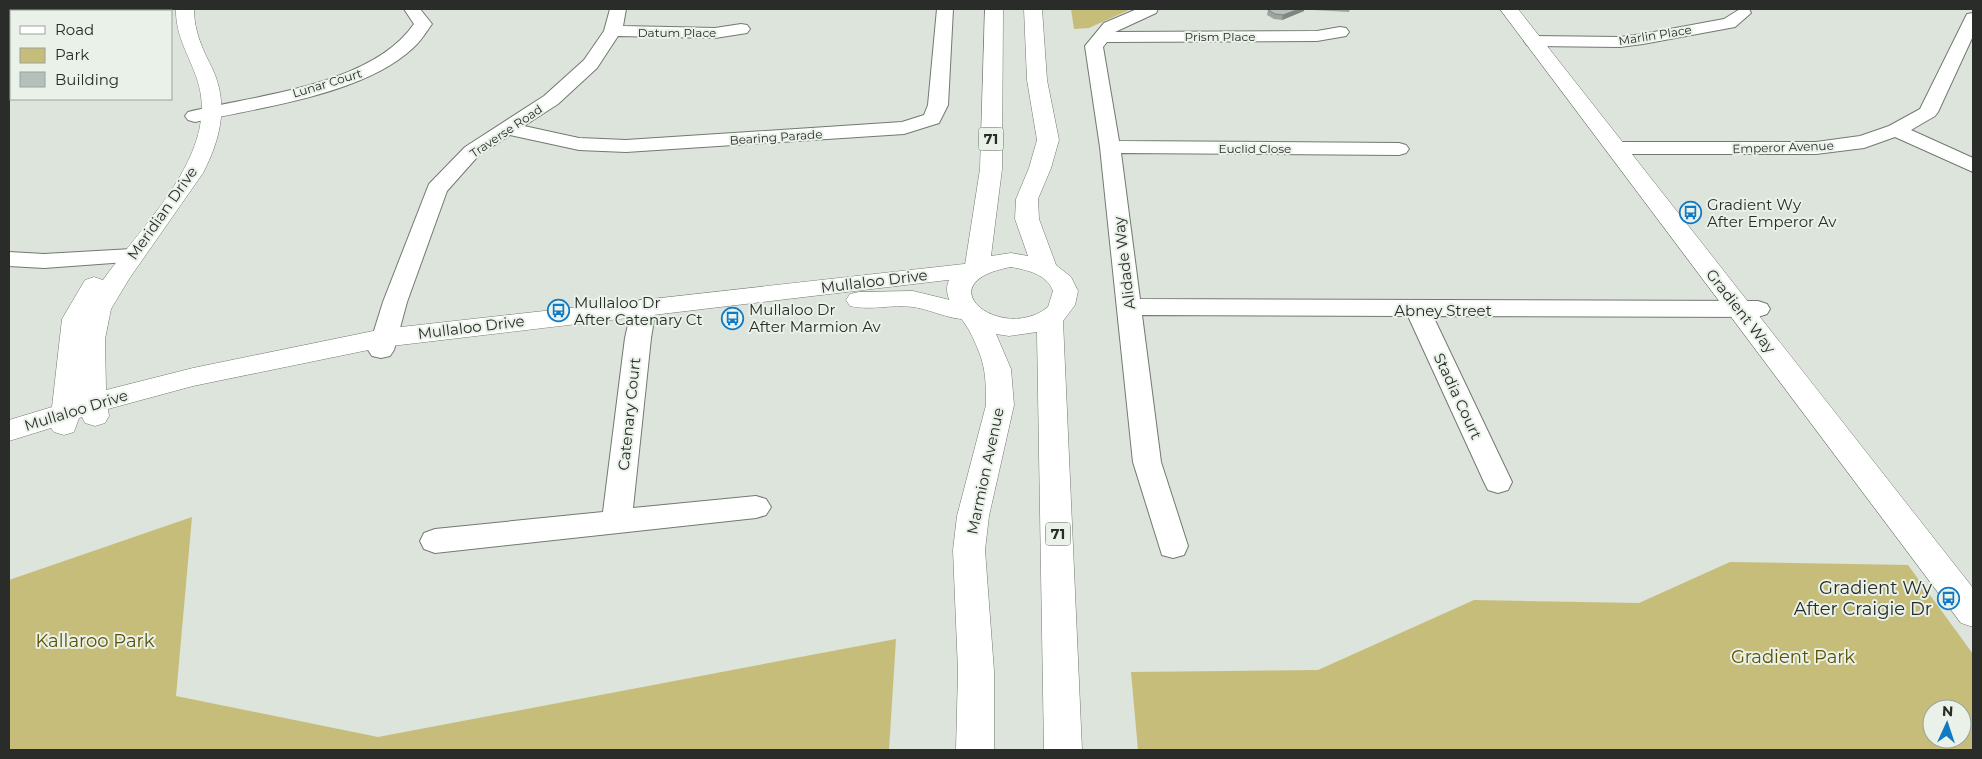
<svg xmlns="http://www.w3.org/2000/svg" width="1982" height="759" font-family="Montserrat,sans-serif">
	<style>
		.green { fill: #c7bd7a; fill-rule: evenodd }
		.lines { fill: none; stroke-linecap: round; stroke-linejoin: round }
		.street-casing { stroke: #727971; stroke-width: 2 }
		.secondary-casing { stroke: #727971; stroke-width: 1 }
		.highway-casing { stroke: #727971; stroke-width: 1 }
		.street { fill: #fff; fill-rule: evenodd }
		.secondary { fill: #fff; fill-rule: evenodd }
		.highway { fill: #fff; fill-rule: evenodd }
		.wall { fill: #9ca5a0 }
		.shaded-wall { fill: #7f8682 }
		.building { fill: #b5c0ba; stroke: #7f8682 }
		.labels { text-anchor: middle; dominant-baseline: central; stroke-width: 4; stroke-linejoin: round; paint-order: stroke }
		.far-street-label { font-size: 12px; fill: #292c29; stroke: #e9f1e8 }
		.shield { fill: #e9f1e8; stroke: #636762; stroke-width: 1 }
		.shield-label { font-size: 14px; font-weight: bold; fill: #292c29 }
		.poi-label { font-size: 15px; fill: #292c29; stroke: #e9f1e8; text-anchor: start }
		.street-label { font-size: 15px; fill: #292c29; stroke: #e9f1e8 }
		.near-poi-label { font-size: 18px; fill: #292c29; stroke: #e9f1e8; text-anchor: end }
		.near-park-label { font-size: 18px; fill: #5c5206; stroke: #e9f1e8 }
	</style>
	<rect width="100%" height="100%" fill="#dce4db"/>
	<!-- green -->
	<g class="green">
		<path d="M 1071,9 L 1131,9 L 1089,28 L 1074,29 Z"/>
		<path d="M 192,517 L 176,696 L 378,737 L 896,639 L 889,750 L 9,750 L 9,580 Z"/>
		<path d="M 1730,562 L 1908,565 L 1973,654 L 1973,750 L 1138,750 L 1131,672 L 1318,670 L 1474,600 L 1639,603 ZM 1932,709 L 1962,709 L 1962,739 L 1932,739 Z"/>
	</g>
	<g class="lines">
		<defs>
			<g id="street">
				<path d="M 404,9 L 420,9 L 432,24 C 426,32 421,41 413,48 C 363,95 260,107 195,122 L 188,120 L 185,116 L 188,112 C 256,95 371,86 414,24 Z"/>
				<path d="M 610,9 L 626,9 L 623,26 L 715,28 L 741,24 L 747,25 L 750,29 L 747,33 L 715,38 L 618,36 L 597,68 L 558,104 L 524,126 L 579,138 L 626,140 L 902,122 L 924,115 L 928,105 L 937,9 L 953,9 L 948,105 L 939,123 L 904,134 L 626,152 L 579,150 L 510,135 L 479,155 L 447,191 L 407,302 L 394,350 L 390,356 L 381,358 L 372,356 L 368,350 L 383,302 L 429,184 L 465,147 L 544,96 L 584,60 L 604,31 Z"/>
				<path d="M 1137,9 L 1158,9 L 1156,13 L 1115,32 L 1317,31 L 1340,27 L 1346,28 L 1349,32 L 1346,36 L 1317,41 L 1107,42 L 1103,47 L 1119,141 L 1399,143 L 1406,145 L 1409,149 L 1406,153 L 1399,155 L 1121,153 L 1140,299 L 1758,301 L 1767,304 L 1770,309 L 1767,314 L 1758,317 L 1433,316 L 1512,482 L 1508,490 L 1498,493 L 1488,490 L 1484,482 L 1408,316 L 1142,315 L 1161,462 L 1188,546 L 1184,555 L 1173,558 L 1162,555 L 1133,462 L 1100,147 L 1085,46 L 1104,23 Z"/>
				<path d="M 1740,9 L 1749,9 L 1751,13 L 1735,27 L 1643,44 L 1620,47 L 1533,46 L 1527,45 L 1524,41 L 1527,37 L 1533,36 L 1620,37 L 1643,34 L 1724,19 Z"/>
				<path d="M 1973,13 L 1973,36 L 1938,112 L 1935,116 L 1911,130 L 1973,158 L 1973,172 L 1895,137 L 1864,148 L 1816,154 L 1616,154 L 1609,152 L 1606,148 L 1609,144 L 1616,142 L 1816,142 L 1860,136 L 1889,126 L 1920,109 L 1965,18 L 1967,14 Z"/>
				<path d="M 132,249 L 140,251 L 144,256 L 140,261 L 44,268 L 9,266 L 9,252 L 44,254 Z"/>
				<path d="M 644,299 L 653,302 L 656,307 L 651,338 L 633,508 L 756,496 L 766,499 L 771,507 L 766,515 L 756,518 L 435,553 L 424,549 L 420,541 L 424,533 L 435,529 L 603,512 L 625,338 L 632,307 L 635,302 Z"/>
			</g>
			<g id="secondary">
				<path d="M 176,9 L 194,9 C 194,32 203,50 213,70 C 229,106 220,140 203,173 L 129,279 L 111,309 L 105,339 L 106,390 L 193,368 L 383,329 L 973,263 L 982,265 L 985,270 L 982,275 L 973,277 L 383,347 L 193,386 L 108,409 L 109,416 L 105,423 L 95,426 L 85,423 L 82,417 L 79,418 L 74,432 L 64,435 L 54,432 L 51,428 L 9,441 L 9,420 L 52,407 L 62,319 L 85,280 L 94,277 L 103,280 C 139,229 210,163 201,96 C 197,65 175,42 176,9 Z"/>
				<path d="M 1500,9 L 1518,9 L 1973,588 L 1973,627 L 1961,623 Z"/>
				<path d="M 913,291 L 975,306 L 979,312 L 975,318 C 955,323 934,310 913,307 C 892,304 871,311 850,306 L 846,300 L 850,294 L 859,292 Z"/>
			</g>
			<path id="highway" d="M 985,9 L 1003,9 L 1002,169 L 991,256 L 1011,253 L 1028,256 L 1015,219 L 1016,199 L 1029,168 L 1037,140 L 1027,80 L 1024,9 L 1042,9 L 1047,80 L 1059,140 L 1051,168 L 1038,199 L 1039,219 L 1056,265 L 1071,277 L 1078,291 L 1075,305 L 1063,321 L 1082,750 L 1044,750 L 1037,332 L 1009,336 L 996,334 L 1011,369 L 1014,405 L 989,516 L 985,550 L 994,671 L 994,750 L 956,750 L 958,671 L 953,550 L 957,516 L 986,405 C 986,387 986,369 979,352 C 975,342 970,330 963,321 C 947,301 936,282 965,265 L 980,169 ZM 1011,267 C 1027,270 1047,274 1053,291 L 1048,307 C 1002,344 923,283 1011,267 Z"/>
		</defs>
		<!-- street casing -->
		<use href="#street" class="street-casing"/>
		<!-- secondary casing -->
		<use href="#secondary" class="secondary-casing"/>
		<!-- highway casing -->
		<use href="#highway" class="highway-casing"/>
		<!-- street -->
		<use href="#street" class="street"/>
		<!-- secondary -->
		<use href="#secondary" class="secondary"/>
		<!-- highway -->
		<use href="#highway" class="highway"/>
	</g>
	<!-- wall -->
	<g class="wall">
		<path d="M 1269,9 L 1304,9 L 1304,11 L 1282,20 L 1274,19 L 1267,15 L 1268,10 L 1270,10 Z"/>
		<path d="M 1312,9 L 1350,9 L 1349,12 L 1313,10 Z"/>
	</g>
	<!-- shaded-wall -->
	<path class="shaded-wall" d="M 1299,9 L 1304,9 L 1304,11 L 1282,20 L 1283,15 Z"/>
	<!-- building -->
	<path class="building" d="M 1272,9 L 1299,9 L 1283,15 L 1275,14 L 1268,10 Z"/>
	<!-- icons -->
	<defs>
		<symbol id="bus-ring" viewBox="-11 -11 22 22"><circle r="9.5" fill="#e9f1e8" stroke="#107ac5" stroke-width="1.5"/><path d="M-5-6H5V4H4V6H2V4H-2V6H-4V4H-5ZM-3.5-4V0h7V-4ZM-3.5 1.2v1.5H-2V1.2ZM2 1.2v1.5H3.5V1.2Z" fill="#107ac5"/></symbol>
	</defs>
	<g fill-rule="evenodd">
		<use href="#bus-ring" x="1678" y="200" width="25" height="25"/>
		<use href="#bus-ring" x="546" y="298" width="25" height="25"/>
		<use href="#bus-ring" x="720" y="306" width="25" height="25"/>
		<use href="#bus-ring" x="1936" y="586" width="25" height="25"/>
	</g>
	<g class="labels">
		<!-- far-street labels -->
		<g class="far-street-label">
			<text x="677" y="32">Datum Place</text>
			<text transform="translate(1655 35) rotate(-9)">Marlin Place</text>
			<text x="1220" y="36">Prism Place</text>
			<text transform="translate(327 83) rotate(-17)">Lunar Court</text>
			<text transform="translate(506 131) rotate(-34)">Traverse Road</text>
			<text transform="translate(776 137) rotate(-4)">Bearing Parade</text>
			<text transform="translate(1783 147) rotate(-2)">Emperor Avenue</text>
			<text x="1255" y="148">Euclid Close</text>
		</g>
		<!-- shield labels -->
		<g class="shield">
			<rect x="978.5" y="127.5" width="25" height="23" rx="4"/>
			<rect x="1045.5" y="522.5" width="25" height="23" rx="4"/>
		</g>
		<g class="shield-label">
			<text x="991" y="139">71</text>
			<text x="1058" y="534">71</text>
		</g>
		<!-- poi labels -->
		<g class="poi-label">
			<text x="1707" y="204">Gradient Wy<tspan x="1707" dy="17">After Emperor Av</tspan></text>
			<text x="574" y="302">Mullaloo Dr<tspan x="574" dy="17">After Catenary Ct</tspan></text>
			<text x="749" y="309">Mullaloo Dr<tspan x="749" dy="17">After Marmion Av</tspan></text>
		</g>
		<!-- street labels -->
		<g class="street-label">
			<text transform="translate(162 213) rotate(-55)">Meridian Drive</text>
			<text transform="translate(1124 263) rotate(-97)">Alidade Way</text>
			<text transform="translate(874 281) rotate(-7)">Mullaloo Drive</text>
			<text x="1443" y="310">Abney Street</text>
			<text transform="translate(1741 311) rotate(52)">Gradient Way</text>
			<text transform="translate(471 327) rotate(-7)">Mullaloo Drive</text>
			<text transform="translate(1458 396) rotate(65)">Stadia Court</text>
			<text transform="translate(76 410) rotate(-17)">Mullaloo Drive</text>
			<text transform="translate(629 414) rotate(-84)">Catenary Court</text>
			<text transform="translate(985 471) rotate(-78)">Marmion Avenue</text>
		</g>
		<!-- near-poi labels -->
		<g class="near-poi-label">
			<text x="1932" y="588">Gradient Wy<tspan x="1932" dy="21">After Craigie Dr</tspan></text>
		</g>
		<!-- near-park labels -->
		<g class="near-park-label">
			<text x="95" y="641">Kallaroo Park</text>
			<text x="1793" y="657">Gradient Park</text>
		</g>
	</g>
	<!-- border -->
	<rect width="1982" height="759" fill="none" stroke="#292c29" stroke-width="20"/>
	<!-- legend -->
	<rect x="10" y="10" width="162" height="90" fill="#e9f1e8" stroke="#9ca29c"/>
	<rect x="20" y="26" width="25" height="8" fill="#ffffff" stroke="#9ca29c"/>
	<text x="55" y="35" font-size="15" fill="#292c29">Road</text>
	<rect x="20" y="48" width="25" height="15" fill="#c7bd7a" stroke="#9ca29c"/>
	<text x="55" y="60" font-size="15" fill="#292c29">Park</text>
	<rect x="20" y="72" width="25" height="15" fill="#b5c0ba" stroke="#9ca29c"/>
	<text x="55" y="85" font-size="15" fill="#292c29">Building</text>
	<!-- north arrow -->
	<g transform="translate(1947 724) rotate(3)"><circle r="24" fill="#e9f1e8" stroke="#9ca29c"/>
	<path d="M0-4L9 19L0 12L-9 19Z" fill="#107ac5"/>
	<text y="-8" font-size="14" font-weight="bold" text-anchor="middle" fill="#292c29">N</text>
	</g>
</svg>
